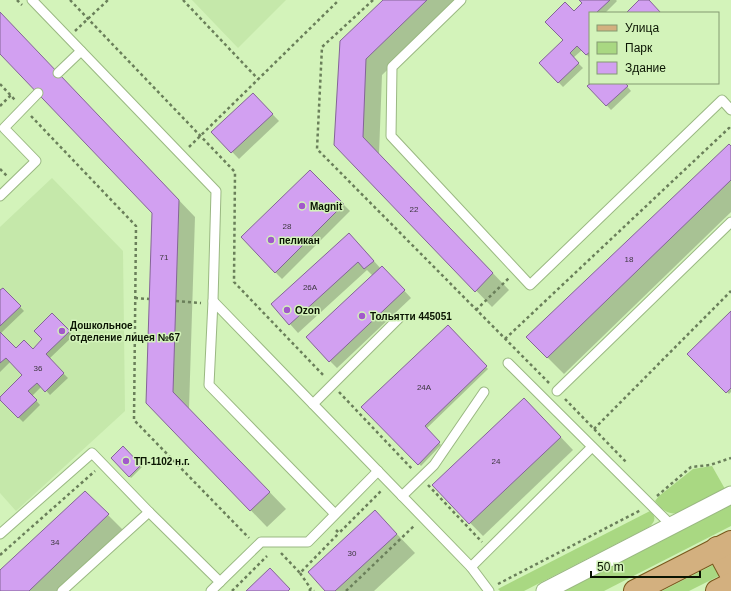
<svg xmlns="http://www.w3.org/2000/svg" width="731" height="591" font-family="Helvetica,sans-serif">
	<style>
		.built { fill: #c5e8aa }
		.green { fill: #a9d882 }
		.shadow { fill: #0003 }
		.building { fill: #d2a0f1; stroke: #846597 }
		.lines { fill: none; stroke-linecap: round; stroke-linejoin: round }
		.lane-casing { stroke: #9ab882; stroke-width: 11 }
		.street-casing { stroke: #9ab882; stroke-width: 19 }
		.primary-casing { stroke: #79581c; stroke-width: 24 }
		.path { stroke: #6a7f5a; stroke-width: 2.5; stroke-dasharray: 3 3; stroke-linecap: butt }
		.lane { stroke: #fff; stroke-width: 9 }
		.street { stroke: #fff; stroke-width: 17 }
		.primary { stroke: #d3b07f; stroke-width: 22 }
		.poi-dot { fill: #a258cb; stroke: #d3f3ba; stroke-width: 1.5 }
		.labels { text-anchor: middle; dominant-baseline: central; stroke-width: 3; stroke-linejoin: round; paint-order: stroke }
		.number-label { font-size: 8px; fill: #3c373e }
		.poi-label { font-size: 10px; font-weight: bold; fill: #0a1402; stroke: #d3f3ba; text-anchor: start }
	</style>
	<rect width="100%" height="100%" fill="#d3f3ba"/>
	<!-- built -->
	<g class="built">
		<path d="M 192,0 L 286,0 L 238,48 Z"/>
		<path d="M 52,178 L 123,251 L 125,411 L 16,511 L 0,493 L 0,227 Z"/>
	</g>
	<!-- green -->
	<g class="green">
		<path d="M 712,466 L 725,489 L 678,513 C 667,515 662,509 655,501 L 659,496 L 693,469 Z"/>
		<path d="M 731,504 L 731,526 L 604,591 L 560,591 Z"/>
		<path d="M 650,511 C 657,517 655,522 649,527 L 524,591 L 500,591 L 498,589 Z"/>
		<path d="M 713,565 L 716,566 L 719,573 L 719,576 L 689,591 L 662,591 Z"/>
	</g>
	<!-- shadow -->
	<g class="shadow">
		<path d="M 385,0 L 460,0 L 382,75 L 379,154 L 509,290 L 492,307 L 335,144 Z"/>
		<path d="M 580,0 L 616,0 L 617,1 L 605,13 L 590,13 L 590,58 L 582,50 L 573,58 L 583,68 L 563,87 L 540,63 L 565,40 L 574,12 L 583,3 Z"/>
		<path d="M 0,13 L 195,217 L 189,409 L 286,509 L 267,527 L 147,403 L 153,213 L 0,52 Z"/>
		<path d="M 592,83 L 624,83 L 631,91 L 611,110 L 589,86 Z"/>
		<path d="M 253,94 L 279,121 L 239,159 L 213,132 Z"/>
		<path d="M 731,147 L 731,212 L 564,374 L 527,337 Z"/>
		<path d="M 310,171 L 350,211 L 282,279 L 275,272 Z"/>
		<path d="M 358,243 L 381,269 L 389,274 L 411,298 L 337,368 L 330,361 L 373,276 L 367,270 L 298,333 L 290,324 Z"/>
		<path d="M 3,289 L 24,311 L 0,334 L 16,350 L 33,350 L 44,339 L 52,314 L 73,336 L 49,359 L 68,378 L 50,395 L 42,386 L 32,396 L 40,405 L 23,422 L 0,399 L 24,375 L 11,361 L 0,372 L 0,292 Z"/>
		<path d="M 731,312 L 731,392 L 729,394 L 689,354 Z"/>
		<path d="M 448,327 L 488,369 L 426,429 L 441,445 L 421,466 L 363,407 Z"/>
		<path d="M 536,411 L 573,450 L 483,536 L 433,485 Z"/>
		<path d="M 123,448 L 142,467 L 131,478 L 112,458 Z"/>
		<path d="M 108,515 L 124,531 L 62,591 L 0,591 L 0,571 Z"/>
		<path d="M 394,531 L 415,553 L 374,591 L 326,591 Z"/>
	</g>
	<!-- building -->
	<g class="building">
		<path d="M 383,0 L 427,0 L 366,59 L 363,137 L 493,273 L 475,292 L 334,145 L 340,41 Z"/>
		<path d="M 579,0 L 610,0 L 596,13 L 590,13 L 590,52 L 586,55 L 577,46 L 570,53 L 579,63 L 558,83 L 539,63 L 563,40 L 545,22 L 565,2 L 574,11 L 582,3 Z"/>
		<path d="M 639,0 L 649,0 L 661,13 L 626,13 Z"/>
		<path d="M 0,12 L 179,200 L 173,392 L 270,492 L 250,511 L 146,403 L 152,213 L 0,54 Z"/>
		<path d="M 591,83 L 625,83 L 628,86 L 606,106 L 587,86 Z"/>
		<path d="M 253,93 L 273,114 L 231,153 L 211,132 Z"/>
		<path d="M 729,144 L 731,146 L 731,180 L 547,358 L 526,337 Z"/>
		<path d="M 310,170 L 344,204 L 275,273 L 241,237 Z"/>
		<path d="M 349,233 L 374,261 L 364,269 L 358,262 L 289,325 L 271,304 Z"/>
		<path d="M 382,266 L 405,290 L 329,362 L 306,337 Z"/>
		<path d="M 3,288 L 21,306 L 0,326 L 0,290 Z"/>
		<path d="M 731,311 L 731,388 L 726,393 L 687,354 Z"/>
		<path d="M 52,313 L 70,331 L 46,354 L 64,373 L 45,392 L 37,383 L 28,391 L 37,400 L 18,418 L 0,400 L 0,397 L 22,375 L 6,358 L 0,363 L 0,332 L 16,348 L 24,340 L 33,349 L 42,339 L 34,331 Z"/>
		<path d="M 448,325 L 487,366 L 425,426 L 440,442 L 418,465 L 361,407 Z"/>
		<path d="M 524,398 L 561,437 L 469,524 L 432,485 Z"/>
		<path d="M 123,446 L 141,465 L 129,477 L 111,458 Z"/>
		<path d="M 85,491 L 109,514 L 29,591 L 0,591 L 0,570 Z"/>
		<path d="M 375,510 L 397,534 L 335,591 L 325,591 L 308,572 Z"/>
		<path d="M 270,568 L 290,589 L 288,591 L 246,591 Z"/>
	</g>
	<g class="lines">
		<defs>
			<g id="lane">
				<path d="M 32,0 L 216,191 L 213,301 L 209,385 L 335,514"/>
				<path d="M 461,0 L 392,67 L 391,136 L 530,285 L 722,100 L 731,110"/>
				<path d="M 58,73 L 81,51"/>
				<path d="M 0,196 L 36,161 L 4,128 L 38,93"/>
				<path d="M 213,301 L 471,567 L 489,591"/>
				<path d="M 508,363 L 671,525"/>
				<path d="M 557,391 L 731,222"/>
				<path d="M 313,404 L 399,318"/>
				<path d="M 402,496 L 434,465 L 484,392"/>
				<path d="M 149,512 L 220,582 L 211,591"/>
				<path d="M 0,534 L 92,453 L 149,512 L 62,591"/>
				<path d="M 471,567 L 592,447"/>
				<path d="M 220,582 L 261,542 L 308,542 L 378,471"/>
			</g>
			<path id="street" d="M 545,591 L 731,495"/>
			<g id="primary">
				<path d="M 717,548 L 731,574"/>
				<path d="M 635,591 L 731,542"/>
				<path d="M 717,591 L 731,584"/>
			</g>
		</defs>
		<!-- lane casing -->
		<use href="#lane" class="lane-casing"/>
		<!-- street casing -->
		<use href="#street" class="street-casing"/>
		<!-- primary casing -->
		<use href="#primary" class="primary-casing"/>
		<!-- path -->
		<g class="path">
			<path d="M 17,0 L 22,5"/>
			<path d="M 70,0 L 235,172 L 234,282 L 325,377"/>
			<path d="M 183,0 L 258,79"/>
			<path d="M 373,0 L 322,47 L 317,149 L 550,384"/>
			<path d="M 75,31 L 108,0"/>
			<path d="M 0,84 L 16,101"/>
			<path d="M 0,106 L 11,95"/>
			<path d="M 31,116 L 136,226 L 134,420 L 249,538"/>
			<path d="M 189,147 L 339,0"/>
			<path d="M 0,169 L 7,176"/>
			<path d="M 135,298 L 149,299"/>
			<path d="M 176,301 L 201,303"/>
			<path d="M 476,310 L 509,278"/>
			<path d="M 505,339 L 729,128 L 731,130"/>
			<path d="M 339,392 L 413,470"/>
			<path d="M 565,399 L 627,463"/>
			<path d="M 594,429 L 731,291"/>
			<path d="M 428,485 L 482,542"/>
			<path d="M 657,496 L 691,467 L 710,465 L 731,458"/>
			<path d="M 336,530 L 339,533 L 382,490"/>
			<path d="M 281,553 L 300,573 L 339,533"/>
			<path d="M 0,555 L 95,471"/>
			<path d="M 300,573 L 311,589"/>
			<path d="M 498,584 L 641,510"/>
			<path d="M 232,591 L 267,556"/>
			<path d="M 309,591 L 311,589 L 314,591"/>
			<path d="M 346,591 L 415,525"/>
		</g>
		<!-- lane -->
		<use href="#lane" class="lane"/>
		<!-- street -->
		<use href="#street" class="street"/>
		<!-- primary -->
		<use href="#primary" class="primary"/>
	</g>
	<!-- markers -->
	<g class="poi-dot">
		<circle cx="302" cy="206" r="4"/>
		<circle cx="271" cy="240" r="4"/>
		<circle cx="287" cy="310" r="4"/>
		<circle cx="362" cy="316" r="4"/>
		<circle cx="62" cy="331" r="4"/>
		<circle cx="126" cy="461" r="4"/>
	</g>
	<g class="labels">
		<!-- number labels -->
		<g class="number-label">
			<text x="414" y="209">22</text>
			<text x="287" y="226">28</text>
			<text x="164" y="257">71</text>
			<text x="629" y="259">18</text>
			<text x="310" y="287">26А</text>
			<text x="38" y="368">36</text>
			<text x="424" y="387">24А</text>
			<text x="496" y="461">24</text>
			<text x="55" y="542">34</text>
			<text x="352" y="553">30</text>
		</g>
		<!-- poi labels -->
		<g class="poi-label">
			<text x="310" y="206">Magnit</text>
			<text x="279" y="240">пеликан</text>
			<text x="295" y="310">Ozon</text>
			<text x="370" y="316">Тольятти 445051</text>
			<text x="70" y="325">Дошкольное<tspan x="70" dy="12">отделение лицея №67</tspan></text>
			<text x="134" y="461">ТП-1102 н.г.</text>
		</g>
	</g>
	<!-- legend -->
	<rect x="589" y="12" width="130" height="72" fill="#d3f3ba" stroke="#839a70"/>
	<rect x="597" y="25" width="20" height="6" fill="#d3b07f" stroke="#839a70"/>
	<text x="625" y="32" font-size="12" fill="#0a1402">Улица</text>
	<rect x="597" y="42" width="20" height="12" fill="#a9d882" stroke="#839a70"/>
	<text x="625" y="52" font-size="12" fill="#0a1402">Парк</text>
	<rect x="597" y="62" width="20" height="12" fill="#d2a0f1" stroke="#839a70"/>
	<text x="625" y="72" font-size="12" fill="#0a1402">Здание</text>
	<!-- scale -->
	<path d="M591 571v6h109v-6" fill="none" stroke="#0a1402" stroke-width="2"/>
	<text x="597" y="571" font-size="12" fill="#0a1402" stroke="#d3f3ba" stroke-width="3" paint-order="stroke">50 m</text>
</svg>
